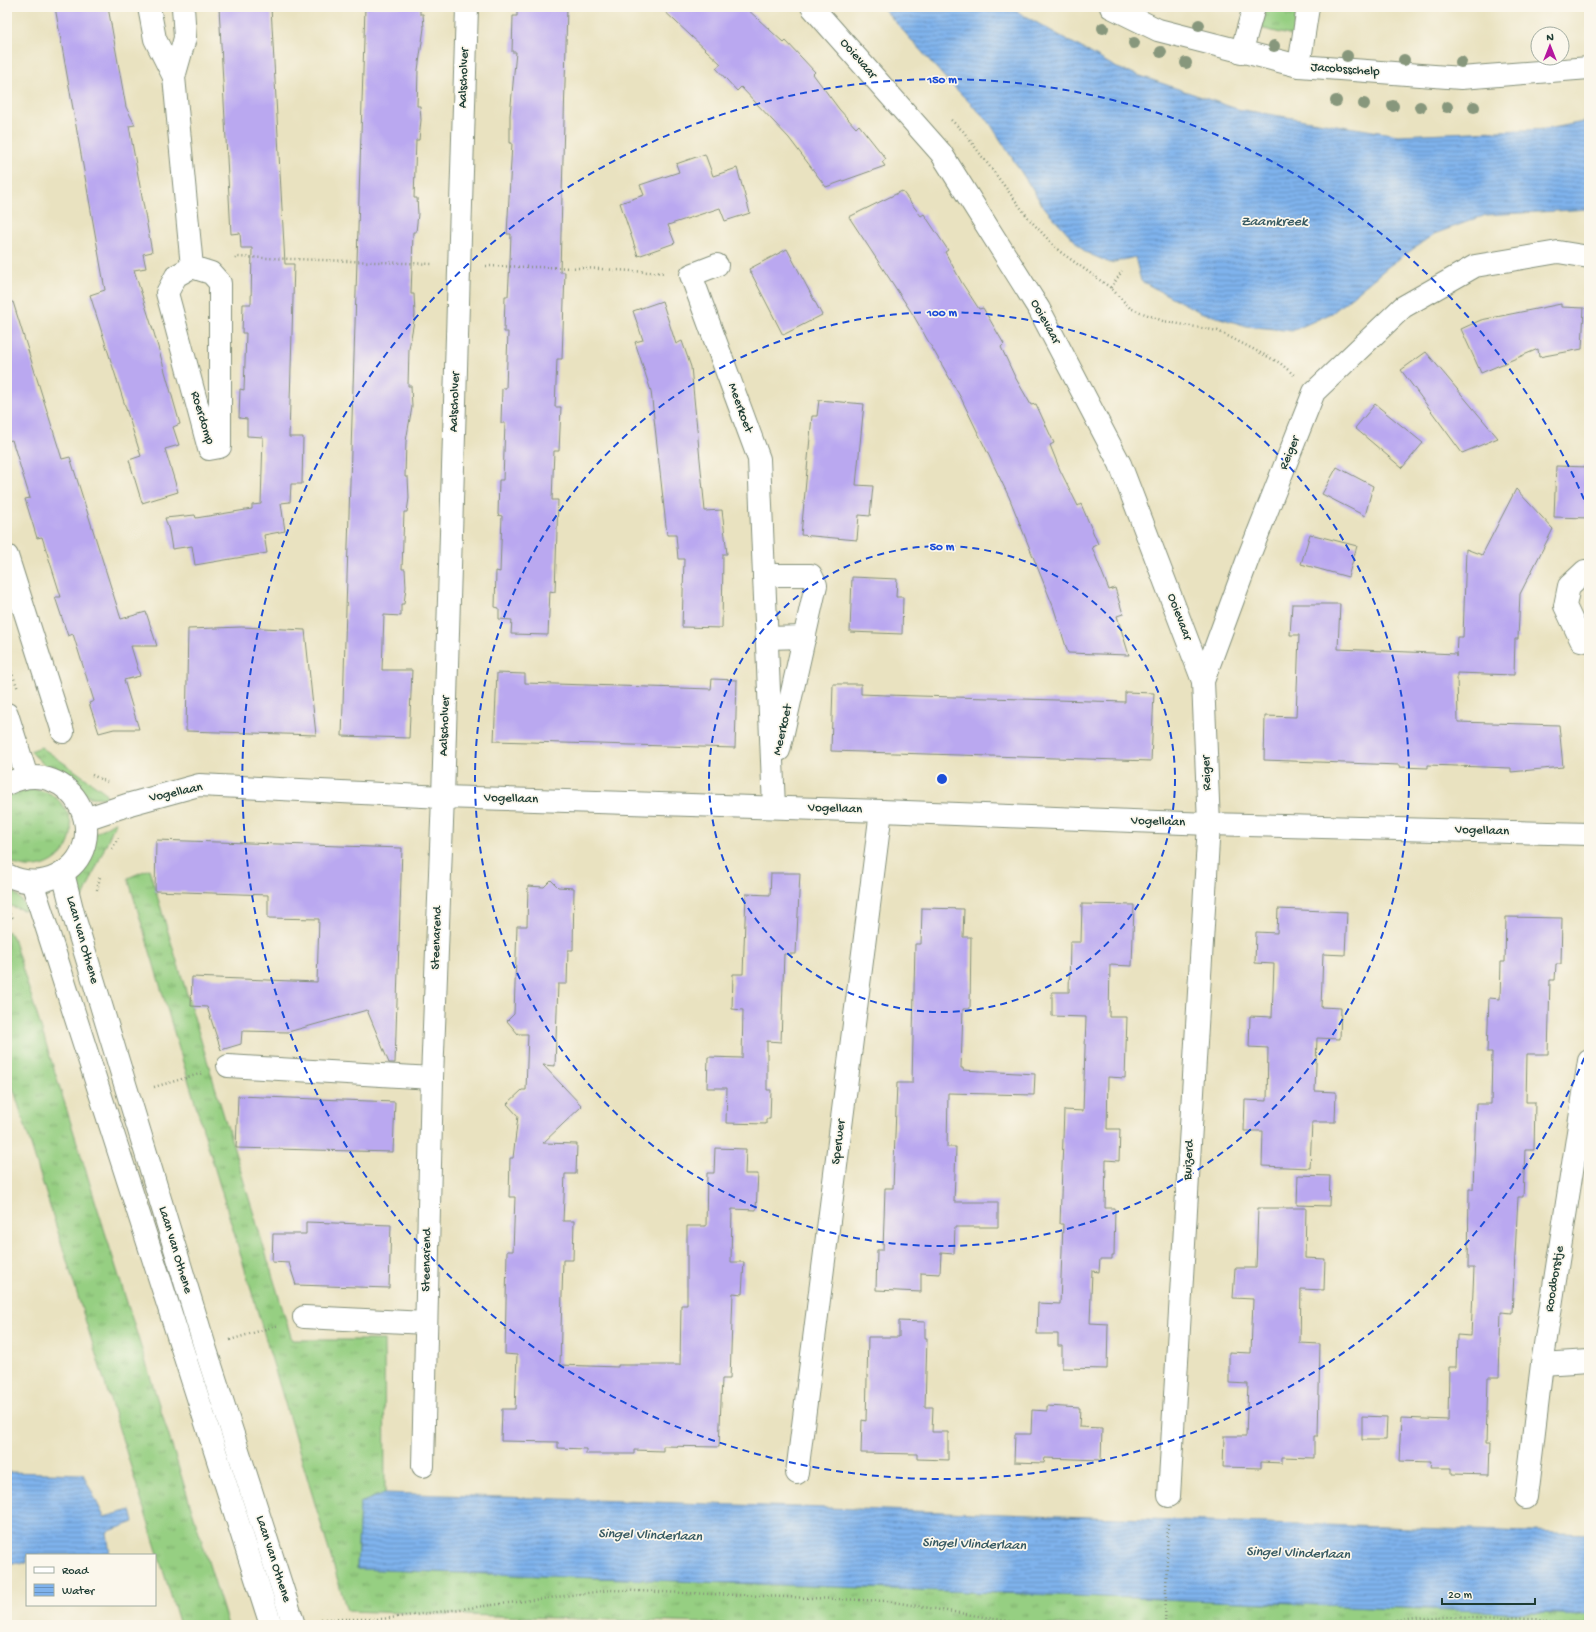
<svg xmlns="http://www.w3.org/2000/svg" width="1596" height="1632" font-family="'Gochi Hand',sans-serif">
	<style>
		.grass { fill: url(#grass-tufts); stroke: #5a865b }
		.water { fill: url(#water-rules); stroke: #4f7890 }
		.building { fill: #baa8f0 }
		.lines { fill: none; stroke-linecap: round; stroke-linejoin: round }
		.minor-casing { stroke: #84907a; stroke-width: 24 }
		.path { stroke: #84907a; stroke-width: 2.5; stroke-dasharray: 1 3; stroke-linecap: butt }
		.minor { stroke: #fff; stroke-width: 22 }
		.tree { fill: #87977c }
		.ring { fill: none; stroke: #1d4ed8; stroke-width: 2; stroke-dasharray: 7 5 }
		.labels { text-anchor: middle; dominant-baseline: central; stroke-width: 3.5; stroke-linejoin: round; paint-order: stroke }
		.street-label { font-size: 13px; fill: #1f3d34; stroke: #fbf7ec }
		.water-label { font-size: 14px; font-style: italic; fill: #375a62; stroke: #fbf7ec }
		.centre { fill: #1d4ed8; stroke: #fbf7ec; stroke-width: 2 }
		.ring-label { font-size: 12px; text-anchor: middle; font-weight: bold; fill: #1d4ed8; stroke: #fbf7ec; stroke-width: 3.5; stroke-linejoin: round; paint-order: stroke }
	</style>
	<defs>
		<pattern id="grass-tufts" width="24" height="20" patternUnits="userSpaceOnUse"><rect width="24" height="20" fill="#96cf82"/><path d="M3 7l-1-3M5 7V3M7 7l1-3M15 17l-1-3M17 17v-4M19 17l1-3" fill="none" stroke="#7aa96b"/></pattern>
		<pattern id="water-rules" width="6" height="5" patternUnits="userSpaceOnUse"><rect width="6" height="5" fill="#7fb2ec"/><path d="M0 2.5h6" fill="none" stroke="#6792c0"/></pattern>
	</defs>
	<rect width="100%" height="100%" fill="#fbf7ec"/>
	<filter id="ink" filterUnits="userSpaceOnUse"><feTurbulence type="fractalNoise" baseFrequency=".025" numOctaves="2"/><feDisplacementMap in="SourceGraphic" scale="8" xChannelSelector="R" yChannelSelector="G"/><feConvolveMatrix kernelMatrix="1 2 1 2 8 2 1 2 1" color-interpolation-filters="sRGB"/></filter>
	<filter id="wash" filterUnits="userSpaceOnUse"><feTurbulence type="fractalNoise" baseFrequency=".012" numOctaves="4" result="noise"/><feDisplacementMap in="SourceGraphic" scale="16" xChannelSelector="R" yChannelSelector="G"/><feGaussianBlur stdDeviation="0.9" result="paint"/><feColorMatrix in="noise" values="0 0 0 0 0 0 0 0 0 0 0 0 0 0 0 0 0 1.4 0 .05"/><feComposite in="paint" operator="in"/></filter>
	<g filter="url(#wash)">
		<rect width="100%" height="100%" fill="#e9e2c0"/>
		<!-- grass -->
		<g class="grass">
			<path d="M 1267,7 L 1297,7 L 1293,36 L 1260,28 Z"/>
			<path d="M 41,747 L 105,792 L 107,798 L 90,797 L 50,771 L 30,751 Z"/>
			<path d="M 30,789 C 35,790 41,790 46,792 C 53,794 60,801 64,807 C 89,844 45,884 7,860 L 7,798 L 15,792 Z"/>
			<path d="M 116,821 L 83,898 L 75,899 L 74,873 L 91,836 Z"/>
			<path d="M 149,869 L 292,1340 L 384,1340 L 385,1493 L 360,1503 L 357,1569 L 1589,1615 L 1589,1625 L 762,1625 L 347,1611 L 128,878 Z"/>
			<path d="M 7,888 L 13,890 L 29,910 L 23,910 L 7,905 Z"/>
			<path d="M 7,931 L 12,935 L 228,1625 L 180,1625 L 7,1068 Z"/>
		</g>
		<!-- water -->
		<g class="water">
			<path d="M 882,7 L 1009,7 L 1117,68 L 1237,109 L 1398,135 L 1547,129 L 1589,121 L 1589,209 L 1486,215 L 1434,234 L 1389,266 L 1332,313 L 1292,331 L 1247,326 L 1200,312 L 1141,281 L 1135,257 L 1110,263 L 1085,252 L 1043,206 L 989,122 L 946,79 Z"/>
			<path d="M 7,1472 L 83,1474 L 104,1517 L 131,1510 L 134,1522 L 107,1532 L 110,1555 L 27,1555 L 27,1563 L 7,1563 Z"/>
			<path d="M 385,1493 L 1589,1534 L 1589,1615 L 357,1569 L 360,1503 Z"/>
		</g>
		<g id="blocks">
			<!-- building -->
			<g class="building">
				<path d="M 55,7 L 108,7 L 126,107 L 135,125 L 129,126 L 152,252 L 143,254 L 146,268 L 134,270 L 154,333 L 180,424 L 173,427 L 179,445 L 165,449 L 178,492 L 142,503 L 129,460 L 141,456 L 90,295 L 105,290 Z"/>
				<path d="M 219,7 L 271,7 L 285,264 L 294,264 L 289,437 L 303,437 L 302,484 L 291,484 L 290,502 L 281,503 L 285,531 L 264,535 L 267,553 L 195,565 L 192,546 L 172,549 L 169,531 L 165,518 L 195,515 L 196,518 L 252,509 L 252,505 L 261,504 L 263,437 L 247,436 L 247,419 L 239,418 L 240,389 L 244,390 L 246,333 L 242,333 L 243,304 L 251,304 L 252,248 L 241,248 L 240,233 L 231,234 Z"/>
				<path d="M 365,7 L 420,7 L 420,14 L 423,14 L 424,28 L 418,70 L 417,106 L 420,106 L 421,120 L 419,140 L 416,140 L 414,198 L 417,198 L 418,214 L 416,232 L 413,232 L 412,267 L 411,294 L 414,294 L 415,315 L 409,349 L 408,386 L 411,386 L 412,407 L 406,441 L 405,477 L 408,477 L 409,498 L 407,512 L 404,512 L 402,569 L 405,569 L 406,587 L 404,604 L 401,604 L 401,616 L 384,615 L 382,670 L 412,670 L 409,738 L 342,736 Z"/>
				<path d="M 517,7 L 567,7 L 560,272 L 565,272 L 562,359 L 557,359 L 555,407 L 561,407 L 559,451 L 554,451 L 552,500 L 558,500 L 555,592 L 550,591 L 548,635 L 511,634 L 512,620 L 499,619 L 499,608 L 495,607 L 496,571 L 500,572 L 502,516 L 498,515 L 499,480 L 503,480 L 505,423 L 501,423 L 502,388 L 506,388 L 508,332 L 504,332 L 505,296 L 508,296 L 510,261 L 511,234 L 507,234 L 512,143 L 510,143 L 510,115 L 516,52 L 512,52 L 513,16 L 517,16 Z"/>
				<path d="M 660,7 L 745,7 L 784,43 L 786,41 L 815,72 L 813,74 L 839,109 L 856,128 L 859,125 L 886,159 L 882,162 L 885,166 L 826,187 L 789,138 L 741,87 L 737,91 L 716,68 L 721,64 Z"/>
				<path d="M 705,154 L 713,176 L 737,168 L 750,213 L 725,221 L 720,208 L 668,225 L 675,243 L 638,256 L 620,203 L 644,195 L 640,185 L 679,172 L 676,164 Z"/>
				<path d="M 902,191 L 921,216 L 924,214 L 948,250 L 945,252 L 962,283 L 979,309 L 983,308 L 1004,344 L 1001,347 L 1015,377 L 1031,405 L 1036,404 L 1054,443 L 1050,445 L 1060,470 L 1078,506 L 1081,504 L 1098,544 L 1092,547 L 1109,590 L 1115,588 L 1123,614 L 1117,616 L 1129,655 L 1068,653 L 1053,606 L 1009,497 L 961,398 L 912,313 L 849,217 Z"/>
				<path d="M 787,249 L 822,315 L 783,335 L 749,269 Z"/>
				<path d="M 662,301 L 676,344 L 682,341 L 691,367 L 705,511 L 722,510 L 727,554 L 723,554 L 722,628 L 682,627 L 684,559 L 678,559 L 676,535 L 667,535 L 651,391 L 635,342 L 643,340 L 633,311 Z"/>
				<path d="M 13,302 L 62,459 L 70,457 L 121,619 L 146,612 L 157,646 L 131,646 L 140,676 L 124,680 L 139,729 L 114,729 L 99,733 L 89,703 L 94,701 L 83,666 L 73,634 L 68,636 L 55,597 L 61,597 L 42,537 L 37,538 L 25,499 L 30,498 L 12,440 L 7,441 L 7,303 Z"/>
				<path d="M 1561,304 L 1561,307 L 1584,308 L 1582,349 L 1539,357 L 1538,349 L 1481,373 L 1461,329 L 1481,320 Z"/>
				<path d="M 1426,352 L 1498,438 L 1462,453 L 1401,370 Z"/>
				<path d="M 819,400 L 864,404 L 856,485 L 873,486 L 870,516 L 859,515 L 857,540 L 801,535 L 812,416 L 817,416 Z"/>
				<path d="M 1375,404 L 1423,443 L 1402,468 L 1355,428 Z"/>
				<path d="M 1556,466 L 1589,467 L 1589,518 L 1554,517 Z"/>
				<path d="M 1337,467 L 1373,486 L 1365,516 L 1322,494 Z"/>
				<path d="M 1516,489 L 1553,529 L 1520,594 L 1518,639 L 1515,639 L 1514,675 L 1457,673 L 1458,722 L 1559,725 L 1563,767 L 1511,772 L 1511,768 L 1428,765 L 1428,768 L 1399,767 L 1399,765 L 1264,760 L 1265,716 L 1296,717 L 1299,635 L 1290,635 L 1292,604 L 1340,604 L 1338,649 L 1456,654 L 1456,657 L 1457,637 L 1463,637 L 1466,549 L 1482,555 Z"/>
				<path d="M 1310,534 L 1357,546 L 1348,577 L 1301,564 Z"/>
				<path d="M 852,577 L 897,579 L 896,597 L 903,597 L 902,634 L 850,632 Z"/>
				<path d="M 242,627 L 305,630 L 316,735 L 186,731 L 188,629 Z"/>
				<path d="M 497,673 L 525,674 L 525,683 L 711,689 L 712,679 L 737,680 L 735,748 L 494,741 Z"/>
				<path d="M 833,684 L 861,684 L 861,694 L 886,695 L 1125,702 L 1125,692 L 1154,693 L 1151,761 L 831,751 Z"/>
				<path d="M 156,840 L 402,848 L 395,1063 L 389,1063 L 367,1010 L 288,1032 L 242,1031 L 241,1044 L 221,1050 L 207,1007 L 191,1006 L 192,977 L 317,982 L 319,919 L 268,918 L 268,895 L 155,891 Z"/>
				<path d="M 771,873 L 800,873 L 796,954 L 784,954 L 781,1042 L 767,1041 L 767,1090 L 771,1090 L 770,1119 L 766,1119 L 766,1124 L 726,1123 L 727,1088 L 707,1088 L 708,1057 L 742,1058 L 743,1010 L 732,1009 L 733,974 L 743,974 L 746,894 L 770,895 Z"/>
				<path d="M 551,880 L 558,887 L 574,888 L 573,950 L 568,950 L 567,984 L 558,984 L 555,1066 L 543,1065 L 582,1106 L 543,1143 L 577,1144 L 576,1174 L 565,1174 L 563,1221 L 574,1221 L 573,1260 L 563,1260 L 560,1365 L 618,1367 L 618,1365 L 680,1365 L 681,1305 L 687,1305 L 687,1226 L 706,1226 L 707,1173 L 714,1173 L 715,1148 L 746,1149 L 745,1174 L 758,1174 L 756,1210 L 732,1209 L 731,1262 L 744,1262 L 742,1294 L 733,1293 L 730,1379 L 722,1379 L 719,1447 L 663,1446 L 663,1451 L 634,1450 L 634,1454 L 586,1454 L 586,1449 L 558,1448 L 558,1442 L 501,1441 L 502,1409 L 515,1409 L 517,1355 L 505,1354 L 507,1251 L 513,1251 L 515,1197 L 509,1197 L 510,1158 L 513,1158 L 518,1116 L 507,1104 L 522,1090 L 526,1090 L 528,1034 L 518,1034 L 507,1021 L 514,1014 L 517,926 L 527,926 L 528,886 L 544,887 Z"/>
				<path d="M 1082,904 L 1134,905 L 1132,966 L 1110,965 L 1109,1017 L 1127,1017 L 1125,1078 L 1108,1077 L 1107,1129 L 1120,1129 L 1119,1161 L 1106,1160 L 1105,1208 L 1115,1208 L 1114,1255 L 1112,1255 L 1112,1259 L 1100,1259 L 1099,1272 L 1092,1271 L 1090,1323 L 1108,1324 L 1107,1369 L 1062,1368 L 1062,1346 L 1058,1346 L 1058,1334 L 1037,1334 L 1038,1303 L 1060,1304 L 1063,1224 L 1060,1224 L 1064,1110 L 1083,1111 L 1086,1017 L 1052,1016 L 1052,992 L 1069,992 L 1070,942 L 1081,942 Z"/>
				<path d="M 922,908 L 964,909 L 963,937 L 971,937 L 970,1009 L 963,1009 L 961,1068 L 963,1068 L 963,1070 L 1035,1074 L 1034,1095 L 948,1093 L 947,1147 L 956,1147 L 954,1202 L 998,1202 L 998,1227 L 955,1227 L 954,1254 L 941,1253 L 940,1274 L 921,1273 L 921,1292 L 876,1290 L 877,1250 L 883,1250 L 885,1188 L 893,1188 L 897,1083 L 912,1083 L 915,944 L 921,944 Z"/>
				<path d="M 1278,909 L 1347,912 L 1345,955 L 1323,954 L 1321,1007 L 1341,1008 L 1340,1039 L 1317,1038 L 1315,1091 L 1336,1092 L 1335,1122 L 1312,1122 L 1310,1168 L 1262,1166 L 1263,1131 L 1244,1131 L 1245,1100 L 1267,1101 L 1268,1048 L 1249,1047 L 1250,1016 L 1272,1017 L 1274,964 L 1255,963 L 1256,932 L 1277,933 Z"/>
				<path d="M 1506,917 L 1562,918 L 1561,964 L 1556,964 L 1555,980 L 1550,980 L 1548,1054 L 1527,1054 L 1526,1102 L 1535,1102 L 1534,1150 L 1525,1150 L 1523,1197 L 1518,1197 L 1512,1313 L 1501,1312 L 1499,1377 L 1488,1377 L 1486,1444 L 1490,1444 L 1489,1475 L 1452,1474 L 1452,1468 L 1430,1468 L 1431,1462 L 1399,1461 L 1401,1418 L 1448,1420 L 1449,1367 L 1456,1367 L 1457,1335 L 1471,1336 L 1474,1268 L 1468,1268 L 1469,1189 L 1473,1189 L 1476,1104 L 1491,1104 L 1492,1052 L 1487,1052 L 1489,998 L 1500,999 L 1501,962 L 1505,962 Z"/>
				<path d="M 238,1096 L 395,1102 L 393,1152 L 236,1148 Z"/>
				<path d="M 1298,1175 L 1330,1176 L 1329,1206 L 1297,1205 Z"/>
				<path d="M 1258,1208 L 1306,1208 L 1305,1258 L 1325,1259 L 1324,1290 L 1301,1289 L 1300,1343 L 1320,1344 L 1318,1436 L 1314,1436 L 1314,1458 L 1282,1457 L 1282,1463 L 1261,1462 L 1261,1468 L 1223,1467 L 1224,1436 L 1246,1436 L 1248,1384 L 1229,1383 L 1229,1352 L 1251,1353 L 1253,1299 L 1233,1298 L 1235,1268 L 1256,1268 Z"/>
				<path d="M 306,1222 L 391,1225 L 389,1288 L 296,1285 L 289,1263 L 272,1262 L 273,1234 L 306,1234 Z"/>
				<path d="M 899,1321 L 925,1322 L 925,1338 L 927,1338 L 925,1407 L 933,1407 L 932,1432 L 948,1432 L 948,1460 L 917,1459 L 917,1454 L 861,1453 L 862,1420 L 866,1421 L 868,1337 L 899,1337 Z"/>
				<path d="M 1047,1406 L 1080,1408 L 1079,1427 L 1102,1428 L 1101,1460 L 1045,1458 L 1044,1463 L 1014,1462 L 1015,1434 L 1031,1434 L 1032,1410 L 1047,1411 Z"/>
				<path d="M 1362,1416 L 1387,1417 L 1386,1440 L 1362,1440 Z"/>
			</g>
		</g>
	</g>
	<g filter="url(#ink)">
		<use href="#blocks" fill-opacity="0" stroke="#84907a" stroke-width="1"/>
		<g class="lines">
			<defs>
				<g id="minor">
					<path d="M 149,7 L 155,39 L 174,77 L 192,267"/>
					<path d="M 812,7 L 941,153 L 1039,309 L 1120,464 L 1203,681"/>
					<path d="M 1111,7 L 1158,30 L 1299,66 L 1461,78 L 1589,68"/>
					<path d="M 1241,53 L 1254,7"/>
					<path d="M 1299,66 L 1308,7"/>
					<path d="M 174,77 L 185,38 L 183,7"/>
					<path d="M 717,265 L 691,275 L 759,459 L 774,807"/>
					<path d="M 192,267 L 211,273 L 220,283 L 220,447 L 209,449 L 167,293 L 176,276 Z"/>
					<path d="M 7,556 L 63,732"/>
					<path d="M 1589,574 L 1585,571 L 1569,586 L 1565,606 L 1581,640 L 1589,641"/>
					<path d="M 764,575 L 811,575 L 816,585 L 779,750"/>
					<path d="M 767,638 L 805,637"/>
					<path d="M 7,714 L 27,777"/>
					<path d="M 7,784 C 74,751 118,846 57,876 C 40,884 23,883 7,875"/>
					<path d="M 85,819 L 130,804 L 199,785 L 443,797 L 881,811 L 1209,824 L 1589,834"/>
					<path d="M 63,873 L 73,913 L 205,1347 L 294,1625"/>
					<path d="M 32,882 L 271,1625"/>
					<path d="M 228,1066 L 432,1078"/>
					<path d="M 304,1317 L 426,1323"/>
					<path d="M 1542,1364 L 1589,1361"/>
					<path d="M 423,1466 L 432,1078 L 443,797 L 467,7"/>
					<path d="M 797,1473 L 881,811"/>
					<path d="M 1169,1496 L 1209,824 L 1203,681 L 1249,556 L 1314,392 L 1403,307 L 1475,266 L 1558,252 L 1589,257"/>
					<path d="M 1526,1498 L 1542,1364 L 1589,1061"/>
				</g>
			</defs>
			<!-- minor casing -->
			<use href="#minor" class="minor-casing"/>
			<!-- path -->
			<g class="path">
				<path d="M 951,120 L 963,131 L 1030,220 L 1059,251 L 1111,288 L 1130,308 L 1163,321 L 1218,331 L 1280,363 L 1294,375"/>
				<path d="M 235,259 L 238,257 L 433,264"/>
				<path d="M 486,266 L 584,268 L 665,273"/>
				<path d="M 1111,288 L 1122,271"/>
				<path d="M 7,660 L 18,689"/>
				<path d="M 92,775 L 107,782"/>
				<path d="M 112,849 L 118,838"/>
				<path d="M 97,890 L 100,877"/>
				<path d="M 7,911 L 13,918"/>
				<path d="M 154,1087 L 203,1073"/>
				<path d="M 230,1340 L 279,1325"/>
				<path d="M 321,1619 L 382,1619 L 611,1590 L 887,1601 L 1032,1625"/>
				<path d="M 1165,1625 L 1168,1523"/>
				<path d="M 1361,1625 L 1445,1616 L 1589,1621"/>
			</g>
			<!-- minor -->
			<use href="#minor" class="minor"/>
		</g>
		<!-- trees -->
		<g class="tree">
			<circle cx="1199" cy="25" r="6"/>
			<circle cx="1103" cy="28" r="6"/>
			<circle cx="1134" cy="43" r="6"/>
			<circle cx="1274" cy="46" r="6"/>
			<circle cx="1161" cy="52" r="6"/>
			<circle cx="1347" cy="56" r="6"/>
			<circle cx="1404" cy="60" r="6"/>
			<circle cx="1461" cy="62" r="6"/>
			<circle cx="1186" cy="63" r="6"/>
			<circle cx="1336" cy="101" r="6"/>
			<circle cx="1364" cy="104" r="6"/>
			<circle cx="1393" cy="106" r="6"/>
			<circle cx="1420" cy="107" r="6"/>
			<circle cx="1447" cy="107" r="6"/>
			<circle cx="1474" cy="107" r="6"/>
		</g>
	</g>
	<!-- distance rings -->
	<g class="ring">
		<circle cx="942" cy="779" r="233"/>
		<circle cx="942" cy="779" r="467"/>
		<path d="M1589 1047A700 700 0 1 1 1589 511"/>
	</g>
	<g class="labels">
		<!-- street labels -->
		<g class="street-label">
			<text transform="translate(858 59) rotate(49)">Ooievaar</text>
			<text transform="translate(1345 70) rotate(4)">Jacobsschelp</text>
			<text transform="translate(464 78) rotate(-88)">Aalscholver</text>
			<text transform="translate(1045 322) rotate(61)">Ooievaar</text>
			<text transform="translate(455 402) rotate(-88)">Aalscholver</text>
			<text transform="translate(740 408) rotate(70)">Meerkoet</text>
			<text transform="translate(202 418) rotate(73)">Roerdomp</text>
			<text transform="translate(1290 453) rotate(-68)">Reiger</text>
			<text transform="translate(1179 617) rotate(69)">Ooievaar</text>
			<text transform="translate(445 726) rotate(-88)">Aalscholver</text>
			<text transform="translate(783 730) rotate(-77)">Meerkoet</text>
			<text transform="translate(1207 773) rotate(-92)">Reiger</text>
			<text transform="translate(176 793) rotate(-12)">Vogellaan</text>
			<text transform="translate(511 799) rotate(2)">Vogellaan</text>
			<text transform="translate(835 809) rotate(2)">Vogellaan</text>
			<text transform="translate(1158 822) rotate(2)">Vogellaan</text>
			<text transform="translate(1482 831) rotate(2)">Vogellaan</text>
			<text transform="translate(437 938) rotate(-88)">Steenarend</text>
			<text transform="translate(82 940) rotate(74)">Laan van Othene</text>
			<text transform="translate(839 1142) rotate(-83)">Sperwer</text>
			<text transform="translate(1189 1160) rotate(-87)">Buizerd</text>
			<text transform="translate(175 1250) rotate(73)">Laan van Othene</text>
			<text transform="translate(427 1260) rotate(-89)">Steenarend</text>
			<text transform="translate(1555 1279) rotate(-81)">Roodborstje</text>
			<text transform="translate(273 1559) rotate(72)">Laan van Othene</text>
		</g>
		<!-- water labels -->
		<g class="water-label">
			<text x="1274" y="222">Zaamkreek</text>
			<text transform="translate(650 1536) rotate(2)">Singel Vlinderlaan</text>
			<text transform="translate(974 1545) rotate(2)">Singel Vlinderlaan</text>
			<text transform="translate(1298 1554) rotate(2)">Singel Vlinderlaan</text>
		</g>
	</g>
	<circle cx="942" cy="779" r="6" class="centre"/>
	<g class="ring-label">
		<text x="942" y="83">150 m</text>
		<text x="942" y="316">100 m</text>
		<text x="942" y="550">50 m</text>
	</g>
	<!-- margin -->
	<rect width="1596" height="1632" fill="none" stroke="#fbf7ec" stroke-width="24"/>
	<!-- legend -->
	<rect x="26" y="1554" width="130" height="52" fill="#fbf7ec" stroke="#a3ada2"/>
	<rect x="34" y="1567" width="20" height="6" fill="#ffffff" stroke="#a3ada2"/>
	<text x="62" y="1574" font-size="12" fill="#1f3d34">Road</text>
	<rect x="34" y="1584" width="20" height="12" fill="url(#water-rules)" stroke="#a3ada2"/>
	<text x="62" y="1594" font-size="12" fill="#1f3d34">Water</text>
	<!-- north arrow -->
	<g transform="translate(1550 46)"><circle r="19" fill="#fbf7ec" stroke="#a3ada2"/>
	<path d="M0-3L7 15L0 10L-7 15Z" fill="#b5179e"/>
	<text y="-6" font-size="11" font-weight="bold" text-anchor="middle" fill="#1f3d34">N</text>
	</g>
	<!-- scale -->
	<path d="M1442 1598v6h93v-6" fill="none" stroke="#1f3d34" stroke-width="2"/>
	<text x="1448" y="1598" font-size="12" fill="#1f3d34" stroke="#fbf7ec" stroke-width="3" paint-order="stroke">20 m</text>
</svg>
